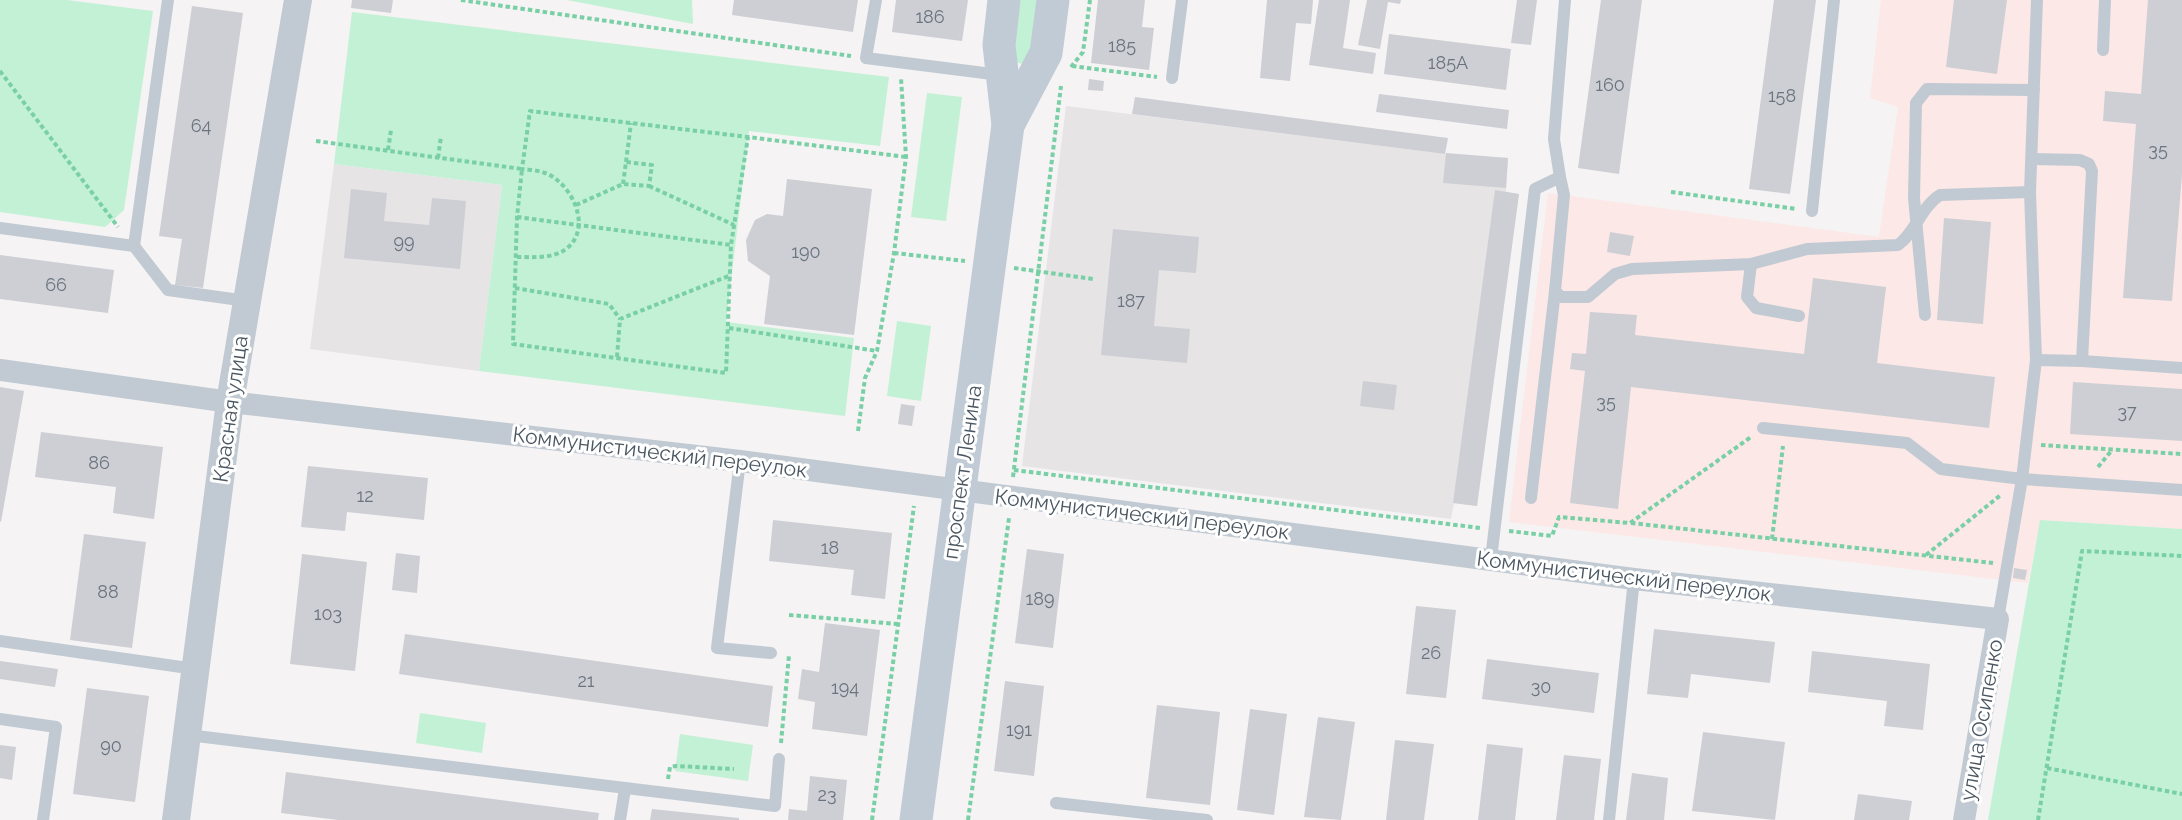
<svg xmlns="http://www.w3.org/2000/svg" width="2182" height="820" font-family="Raleway,sans-serif">
	<style>
		.education { fill: #e6e4e5 }
		.medical { fill: #fce8e6 }
		.green { fill: #c3f1d5 }
		.building { fill: #cdcfd5 }
		.lines { fill: none; stroke-linecap: round; stroke-linejoin: round }
		.path { stroke: #7ad0a6; stroke-width: 4; stroke-dasharray: 4.5 3; stroke-linecap: butt }
		.service { stroke: #c1cad2; stroke-width: 12 }
		.minor { stroke: #c1cad2; stroke-width: 22 }
		.tertiary { stroke: #c1cad2; stroke-width: 28 }
		.secondary { stroke: #c1cbd6; stroke-width: 33 }
		.labels { text-anchor: middle; dominant-baseline: central; stroke-width: 6; stroke-linejoin: round; paint-order: stroke }
		.number-label { font-size: 18px; fill: #6b747e }
		.street-label { font-size: 21px; fill: #4a5661; stroke: #fff }
	</style>
	<rect width="100%" height="100%" fill="#f5f3f3"/>
	<!-- education -->
	<g class="education">
		<path d="M 1066,106 L 1445,154 L 1508,158 L 1506,192 L 1519,194 L 1477,506 L 1454,503 L 1451,519 L 1022,466 Z"/>
		<path d="M 334,164 L 502,185 L 479,371 L 310,349 Z"/>
	</g>
	<!-- medical -->
	<path class="medical" d="M 1881,0 L 2182,0 L 2182,529 L 2040,520 L 2028,583 L 1509,522 L 1548,193 L 1879,237 L 1898,107 L 1870,98 Z"/>
	<!-- green -->
	<g class="green">
		<path d="M 0,0 L 67,0 L 153,11 L 124,210 L 105,227 L 0,212 Z"/>
		<path d="M 567,0 L 692,0 L 693,24 Z"/>
		<path d="M 1012,0 L 1045,0 L 1028,65 L 1013,62 Z"/>
		<path d="M 352,12 L 889,77 L 880,146 L 749,131 L 726,322 L 854,338 L 845,416 L 479,371 L 502,185 L 334,164 Z"/>
		<path d="M 927,93 L 962,97 L 946,221 L 911,217 Z"/>
		<path d="M 897,321 L 931,326 L 921,401 L 887,396 Z"/>
		<path d="M 2040,520 L 2182,529 L 2182,820 L 1988,820 Z"/>
		<path d="M 420,713 L 486,723 L 482,753 L 416,743 Z"/>
		<path d="M 680,734 L 753,745 L 748,781 L 675,771 Z"/>
	</g>
	<!-- building -->
	<g class="building">
		<path d="M 352,0 L 393,0 L 391,13 L 351,8 Z"/>
		<path d="M 734,0 L 858,0 L 853,32 L 732,15 Z"/>
		<path d="M 896,0 L 968,0 L 962,41 L 892,32 Z"/>
		<path d="M 1098,0 L 1145,0 L 1142,27 L 1154,28 L 1149,70 L 1091,63 Z"/>
		<path d="M 1267,0 L 1313,0 L 1311,24 L 1296,23 L 1290,81 L 1260,78 Z"/>
		<path d="M 1319,0 L 1350,0 L 1343,48 L 1376,53 L 1373,74 L 1309,65 Z"/>
		<path d="M 1367,0 L 1401,0 L 1400,4 L 1388,2 L 1380,49 L 1358,45 Z"/>
		<path d="M 1517,0 L 1537,0 L 1531,45 L 1511,43 Z"/>
		<path d="M 1601,0 L 1642,0 L 1619,174 L 1578,168 Z"/>
		<path d="M 1774,0 L 1816,0 L 1790,194 L 1749,189 Z"/>
		<path d="M 1954,0 L 2007,0 L 1997,74 L 1946,67 Z"/>
		<path d="M 2148,0 L 2182,0 L 2182,174 L 2172,301 L 2123,298 L 2136,124 L 2103,121 L 2105,91 L 2141,94 Z"/>
		<path d="M 192,6 L 243,13 L 203,288 L 175,285 L 182,239 L 159,236 Z"/>
		<path d="M 1389,34 L 1511,49 L 1506,90 L 1384,74 Z"/>
		<path d="M 1089,79 L 1104,81 L 1103,91 L 1088,90 Z"/>
		<path d="M 1379,94 L 1509,110 L 1507,129 L 1376,112 Z"/>
		<path d="M 1135,97 L 1448,138 L 1445,154 L 1132,114 Z"/>
		<path d="M 1446,153 L 1508,158 L 1506,188 L 1443,183 Z"/>
		<path d="M 787,179 L 872,189 L 854,335 L 764,324 L 770,276 L 748,261 L 746,240 L 755,220 L 767,214 L 783,216 Z"/>
		<path d="M 351,189 L 387,193 L 384,221 L 429,225 L 432,198 L 466,201 L 460,269 L 344,258 Z"/>
		<path d="M 1495,190 L 1519,194 L 1477,506 L 1453,503 Z"/>
		<path d="M 1944,218 L 1991,222 L 1983,324 L 1937,320 Z"/>
		<path d="M 1113,229 L 1199,237 L 1196,273 L 1159,270 L 1154,326 L 1190,329 L 1187,363 L 1101,355 Z"/>
		<path d="M 1610,232 L 1634,236 L 1630,256 L 1607,252 Z"/>
		<path d="M 0,255 L 114,270 L 108,313 L 0,299 Z"/>
		<path d="M 1813,278 L 1886,287 L 1877,363 L 1995,377 L 1989,428 L 1631,387 L 1618,509 L 1570,503 L 1585,371 L 1570,369 L 1572,353 L 1586,354 L 1590,312 L 1637,315 L 1635,335 L 1804,354 Z"/>
		<path d="M 1363,381 L 1397,385 L 1394,410 L 1360,406 Z"/>
		<path d="M 2073,382 L 2182,389 L 2182,441 L 2070,434 Z"/>
		<path d="M 0,387 L 24,391 L 1,522 L 0,521 Z"/>
		<path d="M 901,404 L 915,406 L 912,426 L 898,424 Z"/>
		<path d="M 41,432 L 163,447 L 154,519 L 113,513 L 116,487 L 35,477 Z"/>
		<path d="M 308,466 L 428,478 L 424,520 L 347,512 L 345,531 L 301,527 Z"/>
		<path d="M 773,520 L 892,533 L 885,599 L 851,595 L 854,570 L 769,561 Z"/>
		<path d="M 84,534 L 146,542 L 132,648 L 70,640 Z"/>
		<path d="M 1027,549 L 1064,554 L 1053,648 L 1015,643 Z"/>
		<path d="M 396,553 L 420,556 L 417,593 L 392,590 Z"/>
		<path d="M 302,554 L 367,562 L 355,671 L 290,664 Z"/>
		<path d="M 2014,568 L 2027,570 L 2025,580 L 2013,578 Z"/>
		<path d="M 1416,606 L 1456,610 L 1446,698 L 1406,694 Z"/>
		<path d="M 825,623 L 880,630 L 867,736 L 812,729 L 815,702 L 798,699 L 802,669 L 819,672 Z"/>
		<path d="M 1654,629 L 1775,642 L 1770,683 L 1691,674 L 1688,698 L 1647,694 Z"/>
		<path d="M 405,634 L 773,686 L 768,727 L 399,674 Z"/>
		<path d="M 1812,651 L 1930,664 L 1923,730 L 1884,726 L 1887,701 L 1808,692 Z"/>
		<path d="M 1487,659 L 1599,673 L 1594,713 L 1482,699 Z"/>
		<path d="M 0,661 L 58,669 L 55,687 L 0,679 Z"/>
		<path d="M 1005,681 L 1044,686 L 1034,776 L 994,771 Z"/>
		<path d="M 87,688 L 149,696 L 135,802 L 73,794 Z"/>
		<path d="M 1157,705 L 1220,712 L 1210,805 L 1146,798 Z"/>
		<path d="M 1250,709 L 1287,714 L 1274,815 L 1237,810 Z"/>
		<path d="M 1318,717 L 1355,722 L 1341,820 L 1304,817 Z"/>
		<path d="M 1703,732 L 1785,742 L 1775,820 L 1692,811 Z"/>
		<path d="M 1395,740 L 1434,744 L 1424,820 L 1386,820 Z"/>
		<path d="M 1487,744 L 1523,748 L 1515,820 L 1478,820 Z"/>
		<path d="M 0,745 L 16,747 L 12,780 L 0,778 Z"/>
		<path d="M 1564,755 L 1601,759 L 1594,820 L 1556,820 Z"/>
		<path d="M 286,772 L 599,813 L 598,820 L 338,820 L 281,813 Z"/>
		<path d="M 1632,773 L 1668,778 L 1664,820 L 1626,820 Z"/>
		<path d="M 810,776 L 847,780 L 843,820 L 788,820 L 789,809 L 807,811 Z"/>
		<path d="M 1858,794 L 1912,801 L 1909,820 L 1854,820 Z"/>
		<path d="M 652,809 L 739,818 L 739,820 L 650,820 Z"/>
	</g>
	<g class="lines">
		<!-- path -->
		<g class="path">
			<path d="M 461,0 L 851,56"/>
			<path d="M 1072,66 L 1157,77"/>
			<path d="M 1071,67 L 1083,52 L 1090,0"/>
			<path d="M 0,71 L 118,227"/>
			<path d="M 316,141 L 522,169 L 517,217 L 513,344 L 726,373 L 731,245 L 748,137 L 906,157"/>
			<path d="M 388,150 L 391,130"/>
			<path d="M 438,158 L 441,136"/>
			<path d="M 626,162 L 631,123"/>
			<path d="M 649,186 L 734,225"/>
			<path d="M 1671,192 L 1797,209"/>
			<path d="M 576,205 L 623,184 L 649,186 L 652,165 L 626,162 L 623,184"/>
			<path d="M 517,217 L 731,245"/>
			<path d="M 894,253 L 965,261"/>
			<path d="M 517,257 C 532,257 553,259 566,249 C 594,228 571,182 545,173 C 538,170 529,170 522,169 L 530,111 L 748,137"/>
			<path d="M 1014,268 L 1093,279"/>
			<path d="M 515,288 L 609,304 L 620,319"/>
			<path d="M 729,328 L 877,351"/>
			<path d="M 617,357 L 620,319 L 731,275"/>
			<path d="M 858,431 L 865,378 L 877,351 L 894,253 L 906,157 L 901,78"/>
			<path d="M 2041,445 L 2182,454"/>
			<path d="M 2098,467 L 2112,450"/>
			<path d="M 1014,470 L 1480,528"/>
			<path d="M 1013,477 L 1061,86"/>
			<path d="M 1631,523 L 1993,563"/>
			<path d="M 1509,531 L 1552,536 L 1559,517 L 1630,523 L 1751,437"/>
			<path d="M 1772,539 L 1783,446"/>
			<path d="M 1926,555 L 2002,494"/>
			<path d="M 789,615 L 898,624"/>
			<path d="M 781,743 L 789,655"/>
			<path d="M 2047,768 L 2182,794"/>
			<path d="M 668,779 L 670,767 L 676,766 L 734,769"/>
			<path d="M 872,820 L 914,506"/>
			<path d="M 968,820 L 1009,518"/>
			<path d="M 2038,820 L 2082,551 L 2182,556"/>
		</g>
		<!-- service -->
		<g class="service">
			<path d="M 876,0 L 866,58 L 1000,75"/>
			<path d="M 2103,50 L 2105,0"/>
			<path d="M 1172,78 L 1182,0"/>
			<path d="M 2032,159 L 2080,160 L 2089,164 L 2092,171 L 2082,361"/>
			<path d="M 1560,177 L 1564,195 L 1555,291 L 1561,297 L 1588,297 L 1615,274 L 1632,269 L 1751,264 L 1807,249 L 1898,245 C 1916,232 1921,207 1940,195 L 2030,192"/>
			<path d="M 1812,211 L 1834,0"/>
			<path d="M 0,228 L 134,246 L 168,290 L 247,301"/>
			<path d="M 134,246 L 168,0"/>
			<path d="M 1751,264 L 1747,297 L 1756,308 L 1799,316"/>
			<path d="M 1925,315 L 1914,198 L 1916,103 L 1927,89 L 2034,90"/>
			<path d="M 2036,360 L 2082,361 L 2182,368"/>
			<path d="M 1763,428 L 1907,443 L 1941,469 L 2022,479 L 2182,490"/>
			<path d="M 740,461 L 717,648 L 771,653"/>
			<path d="M 1531,498 L 1555,291"/>
			<path d="M 1491,559 L 1535,189 L 1560,177 L 1554,139 L 1565,0"/>
			<path d="M 1998,619 L 2022,479 L 2036,360 L 2030,192 L 2037,0"/>
			<path d="M 0,641 L 195,669"/>
			<path d="M 0,719 L 56,727 L 43,820"/>
			<path d="M 188,735 L 775,806 L 779,759"/>
			<path d="M 1056,803 L 1207,820"/>
			<path d="M 620,820 L 625,789"/>
			<path d="M 1609,820 L 1634,579"/>
		</g>
		<!-- minor -->
		<path class="minor" d="M 0,370 L 230,402 L 740,461 L 1634,579 L 1998,619 L 1964,820"/>
		<!-- tertiary -->
		<path class="tertiary" d="M 176,820 L 230,402 L 298,0"/>
		<!-- secondary -->
		<g class="secondary">
			<path d="M 1008,125 L 1046,53 L 1053,0"/>
			<path d="M 916,820 L 1008,125 L 999,45 L 1004,0"/>
		</g>
	</g>
	<g class="labels">
		<!-- number labels -->
		<g class="number-label">
			<text x="930" y="16">186</text>
			<text x="1122" y="45">185</text>
			<text x="1448" y="62">185А</text>
			<text x="1610" y="84">160</text>
			<text x="1782" y="95">158</text>
			<text x="201" y="125">64</text>
			<text x="2158" y="149">35</text>
			<text x="404" y="241">99</text>
			<text x="806" y="251">190</text>
			<text x="56" y="284">66</text>
			<text x="1131" y="300">187</text>
			<text x="1606" y="401">35</text>
			<text x="2127" y="411">37</text>
			<text x="99" y="462">86</text>
			<text x="365" y="495">12</text>
			<text x="830" y="547">18</text>
			<text x="108" y="591">88</text>
			<text x="1040" y="598">189</text>
			<text x="328" y="613">103</text>
			<text x="1431" y="652">26</text>
			<text x="586" y="680">21</text>
			<text x="1541" y="686">30</text>
			<text x="845" y="687">194</text>
			<text x="1019" y="729">191</text>
			<text x="111" y="745">90</text>
			<text x="827" y="794">23</text>
		</g>
		<!-- street labels -->
		<g class="street-label">
			<text transform="translate(230 409) rotate(-82)">Красная улица</text>
			<text transform="translate(660 452) rotate(7)">Коммунистический переулок</text>
			<text transform="translate(962 472) rotate(-82)">проспект Ленина</text>
			<text transform="translate(1142 514) rotate(7)">Коммунистический переулок</text>
			<text transform="translate(1624 576) rotate(7)">Коммунистический переулок</text>
			<text transform="translate(1981 720) rotate(-80)">улица Осипенко</text>
		</g>
	</g>
</svg>
